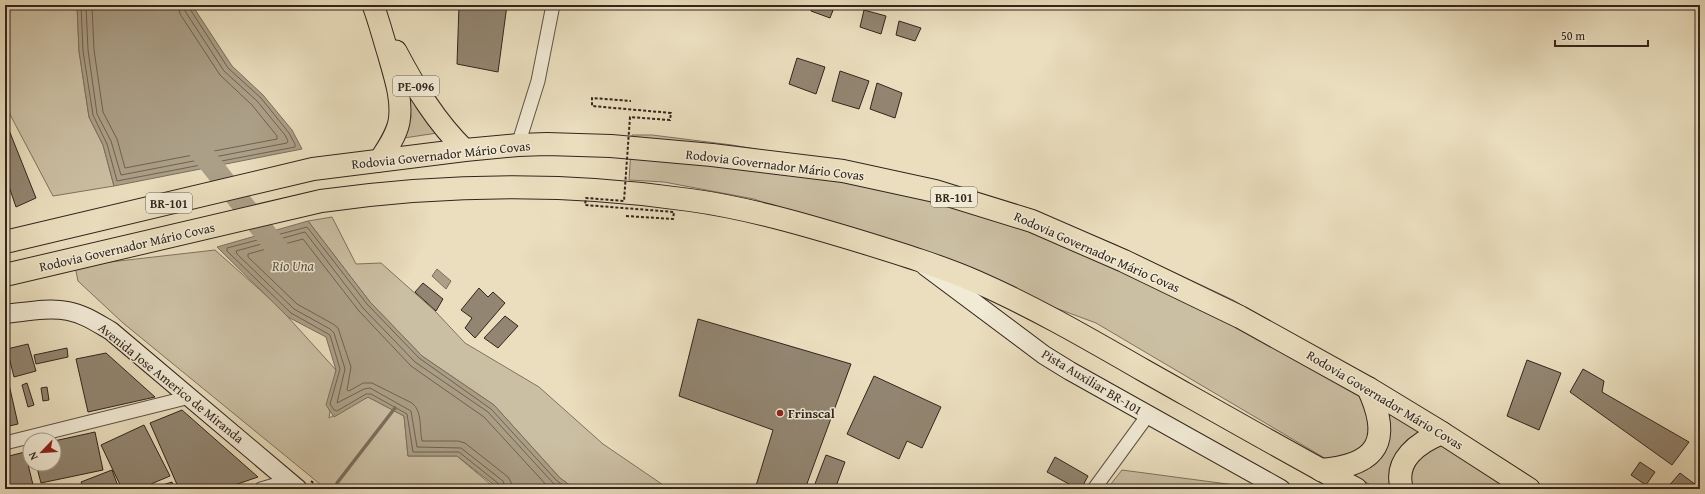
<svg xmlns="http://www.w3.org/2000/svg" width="1705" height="494" font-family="'Gentium Book Plus',serif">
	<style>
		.green { fill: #cbbfa3; stroke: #7e7260 }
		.water { fill: #ab9f87; stroke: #7b6e5d }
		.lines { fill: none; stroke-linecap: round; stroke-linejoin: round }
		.shore { stroke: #6e6252; stroke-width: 1 }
		.stream { stroke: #7b6e5d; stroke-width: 3.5 }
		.river { stroke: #ab9f87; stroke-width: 22 }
		.building { fill: #928571; stroke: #32251d }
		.minor-casing { stroke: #605345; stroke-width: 15 }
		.secondary-casing { stroke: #32251d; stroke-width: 20 }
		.primary-casing { stroke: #32251d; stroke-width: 23 }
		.trunk-casing { stroke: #32251d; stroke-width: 24 }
		.path { stroke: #32251d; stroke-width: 2; stroke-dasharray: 3 2; stroke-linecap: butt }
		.minor { stroke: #f1ead5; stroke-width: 13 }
		.secondary { stroke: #f1ead5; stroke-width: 18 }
		.primary { stroke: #eadebe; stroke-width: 21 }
		.trunk { stroke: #eadebe; stroke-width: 22 }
		.path-bridge { stroke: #32251d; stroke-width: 2; stroke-dasharray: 3 2; stroke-linecap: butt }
		.poi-dot { fill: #8f2418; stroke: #f1ead5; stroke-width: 1.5 }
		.labels { text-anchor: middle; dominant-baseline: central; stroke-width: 3; stroke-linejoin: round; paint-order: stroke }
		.shield { fill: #f1ead5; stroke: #6b6054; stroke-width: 1 }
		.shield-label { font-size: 12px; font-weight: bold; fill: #32251d }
		.street-label { font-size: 13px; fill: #32251d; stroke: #f1ead5 }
		.poi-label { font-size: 13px; font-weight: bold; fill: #32251d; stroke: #f1ead5; text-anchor: start }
		.water-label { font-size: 14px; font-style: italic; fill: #5c5042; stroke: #f1ead5 }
	</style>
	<rect width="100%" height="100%" fill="#eadebe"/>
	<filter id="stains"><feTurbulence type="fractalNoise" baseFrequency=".005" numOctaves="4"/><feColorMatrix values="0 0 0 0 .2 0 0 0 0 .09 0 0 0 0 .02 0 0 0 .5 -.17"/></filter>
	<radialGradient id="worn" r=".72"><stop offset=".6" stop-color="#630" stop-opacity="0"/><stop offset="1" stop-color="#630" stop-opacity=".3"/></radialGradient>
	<!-- green -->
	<g class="green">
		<path d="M 5,5 L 77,5 L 79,51 L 89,117 L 103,145 L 114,186 L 53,196 L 5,105 Z"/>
		<path d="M 402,74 L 444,132 L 404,138 L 411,117 L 409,96 Z"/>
		<path d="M 632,135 L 652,135 L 732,145 L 928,178 L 1027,208 L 1114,244 L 1233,300 L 1374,384 L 1381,437 L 1333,463 L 1096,323 L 1010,291 L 754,199 L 664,182 L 629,180 Z"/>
		<path d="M 332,217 L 356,264 L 381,263 L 435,311 L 465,343 L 539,387 L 603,444 L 669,489 L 575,489 L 560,478 L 494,405 L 422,356 L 370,302 L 308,221 Z"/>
		<path d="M 215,250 L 277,305 L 336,370 L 329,418 L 368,397 L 404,416 L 408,456 L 457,456 L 496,489 L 326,489 L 123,323 L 78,281 L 75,266 Z"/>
		<path d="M 1389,403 L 1419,431 L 1406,444 L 1397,489 L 1378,489 L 1337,466 L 1385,437 L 1389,418 Z"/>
		<path d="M 1422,435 L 1517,471 L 1547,489 L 1403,489 Z"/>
		<path d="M 1122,470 L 1250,487 L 1253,489 L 1107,489 Z"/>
	</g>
	<!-- water -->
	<g class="water">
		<path d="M 77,5 L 192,5 L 232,66 L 263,95 L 292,130 L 302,149 L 114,186 L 103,145 L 89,117 L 79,51 Z"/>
		<path d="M 308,221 L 370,302 L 422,356 L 494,405 L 560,478 L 575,489 L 499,489 L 457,456 L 408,456 L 404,416 L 368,397 L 334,417 L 326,405 L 336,370 L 326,337 L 288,317 L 217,247 Z"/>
		<path d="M 437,269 L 451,281 L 446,289 L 432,276 Z"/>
	</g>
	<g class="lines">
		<!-- shore -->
		<g class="shore">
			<path d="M 81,5 L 83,51 L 93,115 L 107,144 L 117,181 L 295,147 L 295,144 L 289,133 L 261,98 L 228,68 L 190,9 L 189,5"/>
			<path d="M 86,5 L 88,50 L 97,114 L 111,141 L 121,175 L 287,143 L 288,141 L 285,135 L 257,101 L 224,71 L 185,11 L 184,5"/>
			<path d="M 92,5 L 94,50 L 103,112 L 117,139 L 125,168 L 277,139 L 277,136 L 252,105 L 220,75 L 180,14 L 178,5"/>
			<path d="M 501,489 L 499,484 L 459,452 L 413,452 L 407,414 L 371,394 L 366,394 L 337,411 L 334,410 L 330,404 L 340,369 L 330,335 L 291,313 L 227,251 L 227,248 L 307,227 L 367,304 L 419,358 L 491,409 L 557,481 L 569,489"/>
			<path d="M 506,489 L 503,481 L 461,448 L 417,447 L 411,411 L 370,388 L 364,389 L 337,403 L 345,369 L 334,333 L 330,329 L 294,309 L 237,254 L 236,251 L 305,232 L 363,308 L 415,362 L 488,412 L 554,484 L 560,489"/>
			<path d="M 512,489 L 511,482 L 508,477 L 465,443 L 458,441 L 422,441 C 419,428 423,412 412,403 L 372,383 L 363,383 L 349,391 L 347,390 L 351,367 L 338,328 L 333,324 L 297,304 L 248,257 L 248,254 L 303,239 L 359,311 L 411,366 L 484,417 L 550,489"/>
		</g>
		<!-- stream -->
		<path class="stream" d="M 337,483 L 395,408"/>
		<!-- river -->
		<path class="river" d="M 194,143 L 284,257"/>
	</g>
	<!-- building -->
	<g class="building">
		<path d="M 459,5 L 507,5 L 498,72 L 457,64 Z"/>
		<path d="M 812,5 L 835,5 L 830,18 L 811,11 Z"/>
		<path d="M 864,10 L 886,16 L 881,34 L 860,27 Z"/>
		<path d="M 899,21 L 921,28 L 915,41 L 896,35 Z"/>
		<path d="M 797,58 L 825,67 L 816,94 L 789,84 Z"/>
		<path d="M 840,71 L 869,81 L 859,109 L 832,101 Z"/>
		<path d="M 877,83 L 902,93 L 895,118 L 870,109 Z"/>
		<path d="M 5,120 L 36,198 L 16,207 L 5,175 Z"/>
		<path d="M 423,283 L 443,299 L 436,311 L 415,292 Z"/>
		<path d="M 479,288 L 488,297 L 493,292 L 505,303 L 475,338 L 465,328 L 472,318 L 461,310 Z"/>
		<path d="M 505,316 L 518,326 L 498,348 L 484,338 Z"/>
		<path d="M 698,319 L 851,364 L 805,489 L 755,489 L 773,430 L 679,396 Z"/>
		<path d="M 28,344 L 36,371 L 14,377 L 7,349 Z"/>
		<path d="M 67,348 L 68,357 L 36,364 L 34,355 Z"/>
		<path d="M 106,353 L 155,397 L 88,412 L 76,359 Z"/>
		<path d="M 1527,360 L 1561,373 L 1539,430 L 1507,416 Z"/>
		<path d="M 5,367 L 18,424 L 5,427 Z"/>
		<path d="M 1583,369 L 1604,381 L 1602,392 L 1689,442 L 1672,465 L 1570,392 Z"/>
		<path d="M 874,376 L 941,407 L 922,448 L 907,441 L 899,459 L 847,434 Z"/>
		<path d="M 27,383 L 34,405 L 28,407 L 22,385 Z"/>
		<path d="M 47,387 L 49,400 L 43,401 L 41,388 Z"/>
		<path d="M 182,410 L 258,477 L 223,489 L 179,489 L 150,423 Z"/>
		<path d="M 144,425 L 170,476 L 151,484 L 154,489 L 122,489 L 101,445 Z"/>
		<path d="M 95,432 L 103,470 L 41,483 L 36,464 L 54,464 L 54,441 Z"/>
		<path d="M 25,452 L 34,489 L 5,489 L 5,457 Z"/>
		<path d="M 826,455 L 845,462 L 835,489 L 813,489 Z"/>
		<path d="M 1055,457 L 1088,476 L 1081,489 L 1078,489 L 1047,472 Z"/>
		<path d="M 1640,462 L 1655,472 L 1646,485 L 1631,475 Z"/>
		<path d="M 112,470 L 119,489 L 84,489 L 81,482 Z"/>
		<path d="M 1680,473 L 1700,488 L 1700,489 L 1666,489 Z"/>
		<path d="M 172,482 L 174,489 L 157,489 L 156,487 Z"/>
	</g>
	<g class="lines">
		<defs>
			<g id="minor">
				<path d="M 518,145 L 538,81 L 553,5"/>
				<path d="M 5,443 L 190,397"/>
				<path d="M 261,489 L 288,481"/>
				<path d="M 1094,489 L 1148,415"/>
			</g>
			<g id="secondary">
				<path d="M 925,266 L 1044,355 L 1070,371 L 1281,489"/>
				<path d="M 5,314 C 25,312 48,307 68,311 C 84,314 97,323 111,331 L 298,489"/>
			</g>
			<g id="primary">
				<path d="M 373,5 C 379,21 383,37 388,53 C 394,75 403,99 399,122 C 396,136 387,149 379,161"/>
				<path d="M 396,51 C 415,87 436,122 465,150"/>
			</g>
			<g id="trunk">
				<path d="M 5,242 L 313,169 L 465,150 L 518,145 L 547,144 L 611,146 L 712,155 L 843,171 L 935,191 L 1032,221 L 1124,261 L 1240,317 L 1368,388 L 1442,433 L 1529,489"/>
				<path d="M 5,275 L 321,201 C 443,184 568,182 690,200 C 748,208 806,225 862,242 C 901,254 940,266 977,282 C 1034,307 1089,339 1143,370 C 1214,410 1284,450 1356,489"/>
				<path d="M 1321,470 C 1379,465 1392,440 1368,388"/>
				<path d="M 1402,489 C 1393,460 1419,442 1442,433"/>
			</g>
		</defs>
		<!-- minor casing -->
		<use href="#minor" class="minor-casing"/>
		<!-- secondary casing -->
		<use href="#secondary" class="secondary-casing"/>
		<!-- primary casing -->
		<use href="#primary" class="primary-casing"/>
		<!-- trunk casing -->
		<use href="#trunk" class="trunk-casing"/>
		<!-- path -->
		<path class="path" d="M 311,481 L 321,489"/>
		<!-- minor -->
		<use href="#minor" class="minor"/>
		<!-- secondary -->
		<use href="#secondary" class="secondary"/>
		<!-- primary -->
		<use href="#primary" class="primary"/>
		<!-- trunk -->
		<use href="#trunk" class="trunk"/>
		<!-- path-bridge -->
		<path class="path-bridge" d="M 626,216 L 673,219 L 674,212 L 585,205 L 586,198 L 624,201 L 630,117 L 670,120 L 671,113 L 592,106 L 592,98 L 631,101"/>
	</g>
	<!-- markers -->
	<circle class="poi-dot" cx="780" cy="413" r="4"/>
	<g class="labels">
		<!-- shield labels -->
		<g class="shield">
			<rect x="393" y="76" width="46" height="20" rx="3"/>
			<rect x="931" y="187" width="46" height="20" rx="3"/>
			<rect x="146" y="193" width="46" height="20" rx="3"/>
		</g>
		<g class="shield-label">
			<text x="416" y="86">PE-096</text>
			<text x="954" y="197">BR-101</text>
			<text x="169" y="203">BR-101</text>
		</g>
		<!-- street labels -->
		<g class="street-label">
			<text transform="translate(441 155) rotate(-6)">Rodovia Governador Mário Covas</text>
			<text transform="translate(775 165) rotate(7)">Rodovia Governador Mário Covas</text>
			<text transform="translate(127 247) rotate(-13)">Rodovia Governador Mário Covas</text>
			<text transform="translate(1097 252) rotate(24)">Rodovia Governador Mário Covas</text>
			<text transform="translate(1092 382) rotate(31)">Pista Auxiliar BR-101</text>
			<text transform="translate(171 383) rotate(39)">Avenida Jose Americo de Miranda</text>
			<text transform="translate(1385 400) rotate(31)">Rodovia Governador Mário Covas</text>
		</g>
		<!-- poi labels -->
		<g class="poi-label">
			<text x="788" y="413">Frinscal</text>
		</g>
		<!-- water labels -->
		<g class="water-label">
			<text x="293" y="266">Rio Una</text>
		</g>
	</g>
	<!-- margin -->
	<rect width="1705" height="494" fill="none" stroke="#eadebe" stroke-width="20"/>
	<rect x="6" y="6" width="1693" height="482" fill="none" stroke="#32251d" stroke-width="2"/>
	<rect x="10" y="10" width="1685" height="474" fill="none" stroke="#32251d"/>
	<!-- north arrow -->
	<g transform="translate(42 452) rotate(245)"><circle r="19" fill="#f1ead5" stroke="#a59b8b"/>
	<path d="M0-3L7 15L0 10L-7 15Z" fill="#8f2418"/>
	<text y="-6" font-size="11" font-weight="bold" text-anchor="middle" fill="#32251d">N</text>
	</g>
	<!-- scale -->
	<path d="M1555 40v6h93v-6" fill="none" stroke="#32251d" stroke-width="2"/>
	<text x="1561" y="40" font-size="12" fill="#32251d" stroke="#f1ead5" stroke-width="3" paint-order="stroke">50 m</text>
	<rect width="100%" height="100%" filter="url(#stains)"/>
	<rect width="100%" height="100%" fill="url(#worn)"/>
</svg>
